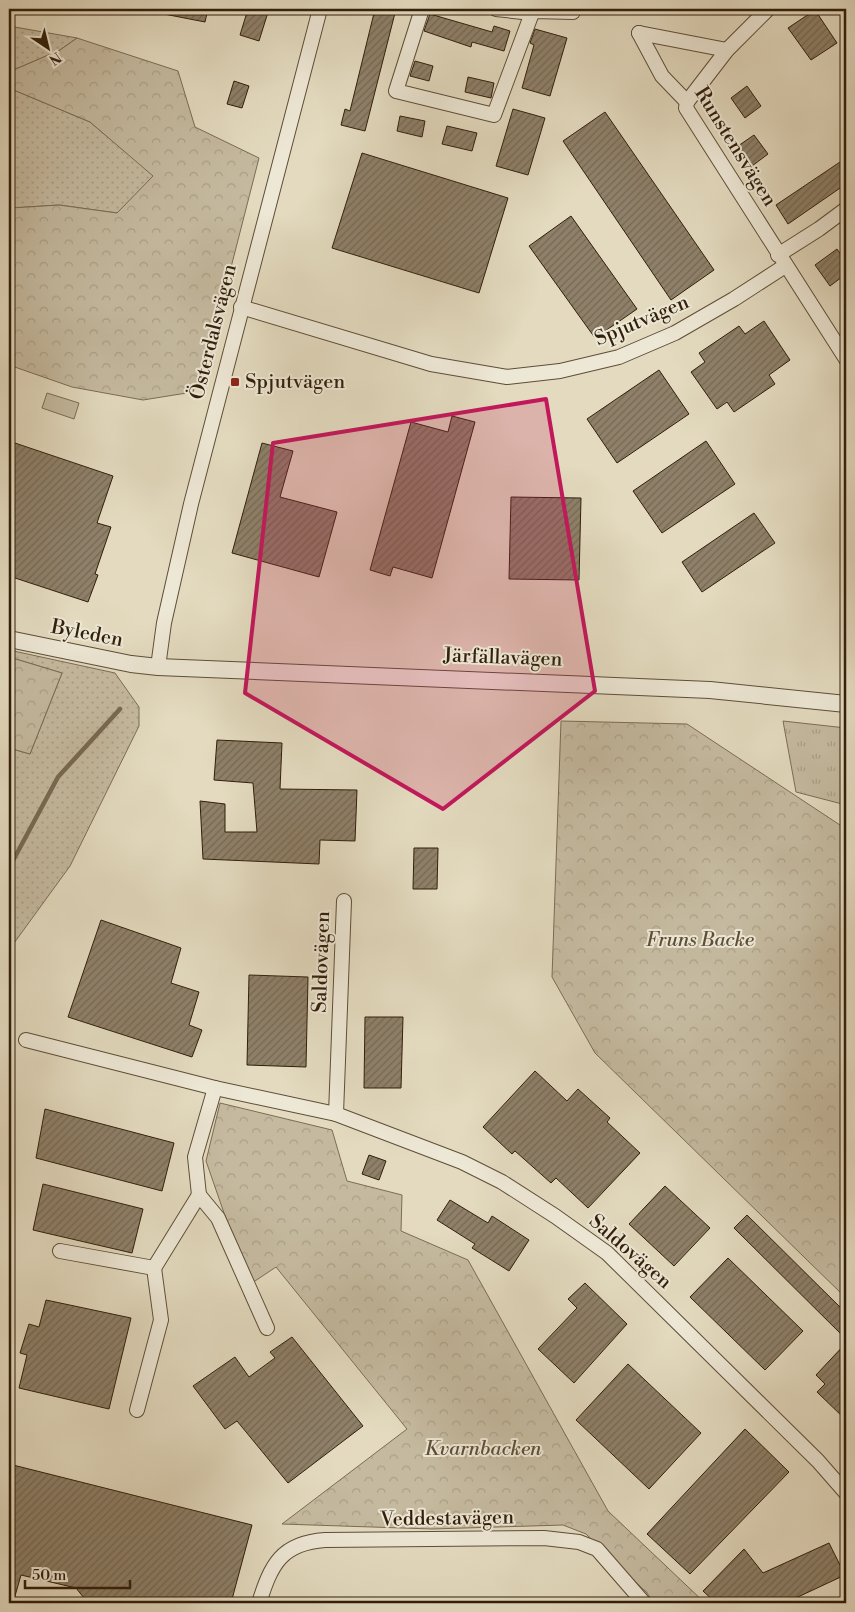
<svg xmlns="http://www.w3.org/2000/svg" width="855" height="1612" font-family="'Libre Bodoni',serif">
	<style>
		.grass { fill: url(#grass-dots); stroke: #7b6c56 }
		.forest { fill: url(#forest-crowns); stroke: #7b6c56 }
		.park { fill: url(#park-tufts); stroke: #7b6c56 }
		.garden { fill: #c5baa0; stroke: #7b6c56 }
		.lines { fill: none; stroke-linecap: round; stroke-linejoin: round }
		.stream { stroke: #776952; stroke-width: 4.5 }
		.building { fill: url(#building-hatch); stroke: #311f0b }
		.minor-casing { stroke: #5e4e38; stroke-width: 16 }
		.tertiary-casing { stroke: #5e4e38; stroke-width: 18 }
		.minor { stroke: #ede7d5; stroke-width: 14 }
		.tertiary { stroke: #ede7d5; stroke-width: 16 }
		.marked { fill: #c2185b; fill-opacity: 0.2; stroke: #c2185b; stroke-width: 4; stroke-linejoin: round }
		.poi-dot { fill: #8f2418; stroke: #ede7d5; stroke-width: 2 }
		.labels { text-anchor: middle; dominant-baseline: central; stroke-width: 4; stroke-linejoin: round; paint-order: stroke }
		.street-label { font-size: 20px; fill: #311f0b; stroke: #ede7d5 }
		.poi-label { font-size: 20px; fill: #311f0b; stroke: #ede7d5; text-anchor: start }
		.park-label { font-size: 20px; font-style: italic; fill: #5d4e38; stroke: #ede7d5 }
	</style>
	<defs>
		<pattern id="grass-dots" width="8" height="8" patternUnits="userSpaceOnUse" patternTransform="scale(1.25)"><rect width="8" height="8" fill="#c5baa0"/><path d="M2 2h.1M6 6h.1" fill="none" stroke="#aa9f88" stroke-width="1.8" stroke-linecap="round"/></pattern>
		<pattern id="forest-crowns" width="20" height="18" patternUnits="userSpaceOnUse" patternTransform="scale(1.25)"><rect width="20" height="18" fill="#c5baa0"/><path d="M2 6a3 3 0 1 1 6 0M12 15a3 3 0 1 1 6 0" fill="none" stroke="#aa9f88"/></pattern>
		<pattern id="park-tufts" width="24" height="20" patternUnits="userSpaceOnUse" patternTransform="scale(1.25)"><rect width="24" height="20" fill="#c5baa0"/><path d="M3 7l-1-3M5 7V3M7 7l1-3M15 17l-1-3M17 17v-4M19 17l1-3" fill="none" stroke="#aa9f88"/></pattern>
		<pattern id="building-hatch" width="6" height="6" patternUnits="userSpaceOnUse" patternTransform="scale(1.25)"><rect width="6" height="6" fill="#8e8069"/><path d="M-1 1l2-2M0 6l6-6M5 7l2-2" fill="none" stroke="#756855"/></pattern>
	</defs>
	<rect width="100%" height="100%" fill="#e3dabf"/>
	<filter id="stains"><feTurbulence type="fractalNoise" baseFrequency=".004" numOctaves="4"/><feColorMatrix values="0 0 0 0 .2 0 0 0 0 .09 0 0 0 0 .02 0 0 0 .5 -.17"/></filter>
	<radialGradient id="worn" r=".72"><stop offset=".6" stop-color="#630" stop-opacity="0"/><stop offset="1" stop-color="#630" stop-opacity=".3"/></radialGradient>
	<!-- grass -->
	<g class="grass">
		<path d="M 9,26 L 77,38 L 60,50 L 9,72 Z"/>
		<path d="M 9,88 L 90,122 L 154,176 L 117,213 L 59,205 L 11,208 L 9,205 Z"/>
		<path d="M 9,650 L 115,673 L 139,707 L 139,726 L 70,866 L 9,950 L 9,748 L 30,754 L 62,673 L 9,657 Z"/>
	</g>
	<!-- forest -->
	<g class="forest">
		<path d="M 77,38 L 178,71 L 195,127 L 259,158 L 216,326 L 193,392 L 143,400 L 72,387 L 9,365 L 9,205 L 11,208 L 59,205 L 117,213 L 153,176 L 90,122 L 9,88 L 9,72 L 60,50 Z"/>
		<path d="M 9,657 L 62,673 L 30,754 L 9,748 Z"/>
		<path d="M 561,721 L 687,724 L 846,829 L 846,1298 L 595,1053 L 552,977 Z"/>
		<path d="M 220,1103 L 332,1130 L 347,1181 L 402,1195 L 401,1231 L 468,1260 L 608,1511 L 705,1603 L 654,1603 L 647,1593 L 586,1534 L 563,1525 L 432,1529 L 282,1524 L 407,1429 L 276,1267 L 249,1285 L 206,1161 Z"/>
	</g>
	<!-- park -->
	<path class="park" d="M 783,721 L 846,728 L 846,805 L 796,792 Z"/>
	<!-- garden -->
	<path class="garden" d="M 47,393 L 79,403 L 74,419 L 42,408 Z"/>
	<g class="lines">
		<!-- stream -->
		<path class="stream" d="M 9,868 L 58,777 L 120,709"/>
	</g>
	<!-- building -->
	<g class="building">
		<path d="M 165,9 L 208,9 L 205,22 L 164,14 Z"/>
		<path d="M 248,9 L 269,9 L 259,41 L 240,35 Z"/>
		<path d="M 375,9 L 396,9 L 365,131 L 341,125 L 345,109 L 350,111 Z"/>
		<path d="M 815,10 L 837,43 L 811,60 L 788,28 Z"/>
		<path d="M 430,14 L 492,32 L 494,26 L 510,31 L 504,51 L 472,42 L 471,47 L 424,31 Z"/>
		<path d="M 535,29 L 567,38 L 550,96 L 522,88 L 534,45 L 530,43 Z"/>
		<path d="M 415,61 L 433,66 L 429,81 L 410,76 Z"/>
		<path d="M 468,77 L 494,83 L 491,98 L 465,92 Z"/>
		<path d="M 234,81 L 249,86 L 242,108 L 227,104 Z"/>
		<path d="M 747,86 L 761,106 L 745,118 L 731,98 Z"/>
		<path d="M 513,109 L 545,118 L 528,175 L 496,166 Z"/>
		<path d="M 605,112 L 714,270 L 671,300 L 563,141 Z"/>
		<path d="M 400,116 L 425,121 L 422,137 L 397,131 Z"/>
		<path d="M 447,126 L 477,133 L 472,151 L 442,144 Z"/>
		<path d="M 754,135 L 768,154 L 752,166 L 738,146 Z"/>
		<path d="M 362,153 L 508,198 L 479,293 L 332,248 Z"/>
		<path d="M 846,158 L 846,184 L 788,224 L 776,205 Z"/>
		<path d="M 571,216 L 637,309 L 595,338 L 529,246 Z"/>
		<path d="M 837,249 L 846,262 L 846,274 L 830,286 L 815,265 Z"/>
		<path d="M 764,321 L 790,360 L 769,375 L 775,384 L 734,412 L 727,402 L 717,409 L 691,372 L 705,362 L 699,353 L 739,326 L 745,334 Z"/>
		<path d="M 659,370 L 689,414 L 617,463 L 587,419 Z"/>
		<path d="M 452,416 L 475,422 L 432,578 L 393,567 L 390,576 L 370,570 L 411,422 L 448,432 Z"/>
		<path d="M 9,441 L 113,476 L 97,523 L 111,527 L 95,574 L 98,575 L 88,602 L 9,576 Z"/>
		<path d="M 706,441 L 735,484 L 662,533 L 633,491 Z"/>
		<path d="M 262,443 L 293,451 L 280,497 L 337,512 L 319,577 L 232,553 Z"/>
		<path d="M 511,497 L 581,498 L 579,580 L 509,579 Z"/>
		<path d="M 754,513 L 775,543 L 702,592 L 682,562 Z"/>
		<path d="M 217,740 L 282,743 L 280,789 L 357,790 L 355,841 L 320,840 L 319,864 L 203,859 L 200,801 L 225,804 L 225,832 L 257,832 L 253,783 L 214,780 Z"/>
		<path d="M 414,848 L 438,848 L 437,889 L 413,889 Z"/>
		<path d="M 101,920 L 181,948 L 171,983 L 199,992 L 189,1025 L 202,1030 L 192,1057 L 68,1017 Z"/>
		<path d="M 249,975 L 308,977 L 306,1067 L 247,1065 Z"/>
		<path d="M 365,1017 L 403,1017 L 401,1088 L 364,1088 Z"/>
		<path d="M 535,1071 L 567,1101 L 578,1089 L 610,1118 L 607,1122 L 640,1153 L 588,1208 L 556,1178 L 551,1183 L 515,1151 L 512,1154 L 483,1127 Z"/>
		<path d="M 45,1109 L 174,1143 L 162,1191 L 36,1158 Z"/>
		<path d="M 369,1155 L 386,1161 L 379,1180 L 362,1174 Z"/>
		<path d="M 43,1184 L 143,1209 L 132,1253 L 33,1230 Z"/>
		<path d="M 665,1186 L 710,1228 L 674,1266 L 629,1224 Z"/>
		<path d="M 450,1200 L 488,1223 L 492,1216 L 529,1240 L 509,1271 L 472,1248 L 475,1244 L 437,1220 Z"/>
		<path d="M 747,1215 L 846,1313 L 846,1339 L 734,1228 Z"/>
		<path d="M 728,1258 L 803,1331 L 765,1370 L 690,1297 Z"/>
		<path d="M 585,1283 L 627,1324 L 574,1383 L 538,1349 L 577,1308 L 568,1299 Z"/>
		<path d="M 46,1300 L 131,1318 L 109,1409 L 19,1388 L 27,1355 L 20,1353 L 29,1324 L 39,1327 Z"/>
		<path d="M 292,1337 L 363,1426 L 288,1483 L 237,1421 L 225,1429 L 193,1386 L 235,1357 L 249,1377 L 275,1358 L 270,1352 Z"/>
		<path d="M 846,1343 L 846,1420 L 817,1392 L 825,1384 L 816,1375 Z"/>
		<path d="M 628,1364 L 701,1433 L 649,1489 L 576,1420 Z"/>
		<path d="M 745,1429 L 789,1472 L 690,1574 L 647,1534 Z"/>
		<path d="M 9,1464 L 252,1525 L 231,1603 L 88,1603 L 76,1588 L 21,1575 L 13,1603 L 9,1603 Z"/>
		<path d="M 829,1543 L 845,1575 L 785,1603 L 716,1603 L 703,1591 L 744,1549 L 763,1573 Z"/>
	</g>
	<g class="lines">
		<defs>
			<g id="minor">
				<path d="M 422,9 L 396,91 L 494,115 L 532,13"/>
				<path d="M 496,9 L 532,13 L 534,11 L 573,12"/>
				<path d="M 639,33 L 662,76 L 687,102 L 686,108 L 846,359"/>
				<path d="M 639,33 L 727,50"/>
				<path d="M 687,102 L 727,50 L 768,9"/>
				<path d="M 778,255 L 819,229 L 846,209"/>
				<path d="M 241,307 L 431,364 L 507,377 L 560,371 L 619,357 L 675,333 L 734,299 L 785,266"/>
				<path d="M 158,667 L 164,623 L 191,504 L 320,9"/>
				<path d="M 26,1040 L 215,1088 L 336,1114 L 462,1162 L 502,1182 L 555,1216 L 607,1253 L 818,1461 L 846,1493"/>
				<path d="M 336,1114 L 344,901"/>
				<path d="M 199,1195 L 218,1218 L 267,1328"/>
				<path d="M 199,1195 L 195,1157 L 215,1088"/>
				<path d="M 60,1251 L 154,1268 L 199,1195"/>
				<path d="M 137,1410 L 161,1320 L 154,1268"/>
				<path d="M 259,1603 C 271,1565 281,1543 325,1540 L 544,1538 L 579,1542 L 597,1549 L 644,1603"/>
			</g>
			<path id="tertiary" d="M 9,639 L 131,664 L 158,667 L 710,690 L 846,704"/>
		</defs>
		<!-- minor casing -->
		<use href="#minor" class="minor-casing"/>
		<!-- tertiary casing -->
		<use href="#tertiary" class="tertiary-casing"/>
		<!-- minor -->
		<use href="#minor" class="minor"/>
		<!-- tertiary -->
		<use href="#tertiary" class="tertiary"/>
	</g>
	<!-- marked area -->
	<path class="marked" d="M 546,399 L 595,691 L 443,809 L 245,693 L 273,443 Z"/>
	<!-- markers -->
	<rect class="poi-dot" x="230" y="377" width="10" height="10" rx="2.5"/>
	<g class="labels">
		<!-- street labels -->
		<g class="street-label">
			<text transform="translate(735 147) rotate(58)">Runstensvägen</text>
			<text transform="translate(642 321) rotate(-23)">Spjutvägen</text>
			<text transform="translate(214 332) rotate(-76)">Österdalsvägen</text>
			<text transform="translate(87 634) rotate(11)">Byleden</text>
			<text transform="translate(503 658) rotate(2)">Järfällavägen</text>
			<text transform="translate(322 962) rotate(-88)">Saldovägen</text>
			<text transform="translate(630 1252) rotate(41)">Saldovägen</text>
			<text transform="translate(447 1519) rotate(-1)">Veddestavägen</text>
		</g>
		<!-- poi labels -->
		<g class="poi-label">
			<text x="245" y="382">Spjutvägen</text>
		</g>
		<!-- park labels -->
		<g class="park-label">
			<text x="700" y="940">Fruns Backe</text>
			<text x="483" y="1449">Kvarnbacken</text>
		</g>
	</g>
	<!-- margin -->
	<rect width="855" height="1612" fill="none" stroke="#e3dabf" stroke-width="30"/>
	<rect x="10" y="10" width="835" height="1592" fill="none" stroke="#311f0b" stroke-width="2.5"/>
	<rect x="15" y="15" width="825" height="1582" fill="none" stroke="#311f0b"/>
	<!-- north arrow -->
	<g transform="translate(48 48) rotate(145)" stroke="#ede7d5" stroke-width="4" paint-order="stroke">
	<path d="M0-4L9 19L0 12L-9 19Z" fill="#311f0b"/>
	<text y="-8" font-size="14" font-weight="bold" text-anchor="middle" fill="#311f0b">N</text>
	</g>
	<!-- scale -->
	<path d="M25 1580v8h105v-8" fill="none" stroke="#311f0b" stroke-width="2.5"/>
	<text x="32" y="1580" font-size="15" fill="#311f0b" stroke="#ede7d5" stroke-width="4" paint-order="stroke">50 m</text>
	<rect width="100%" height="100%" filter="url(#stains)"/>
	<rect width="100%" height="100%" fill="url(#worn)"/>
</svg>
